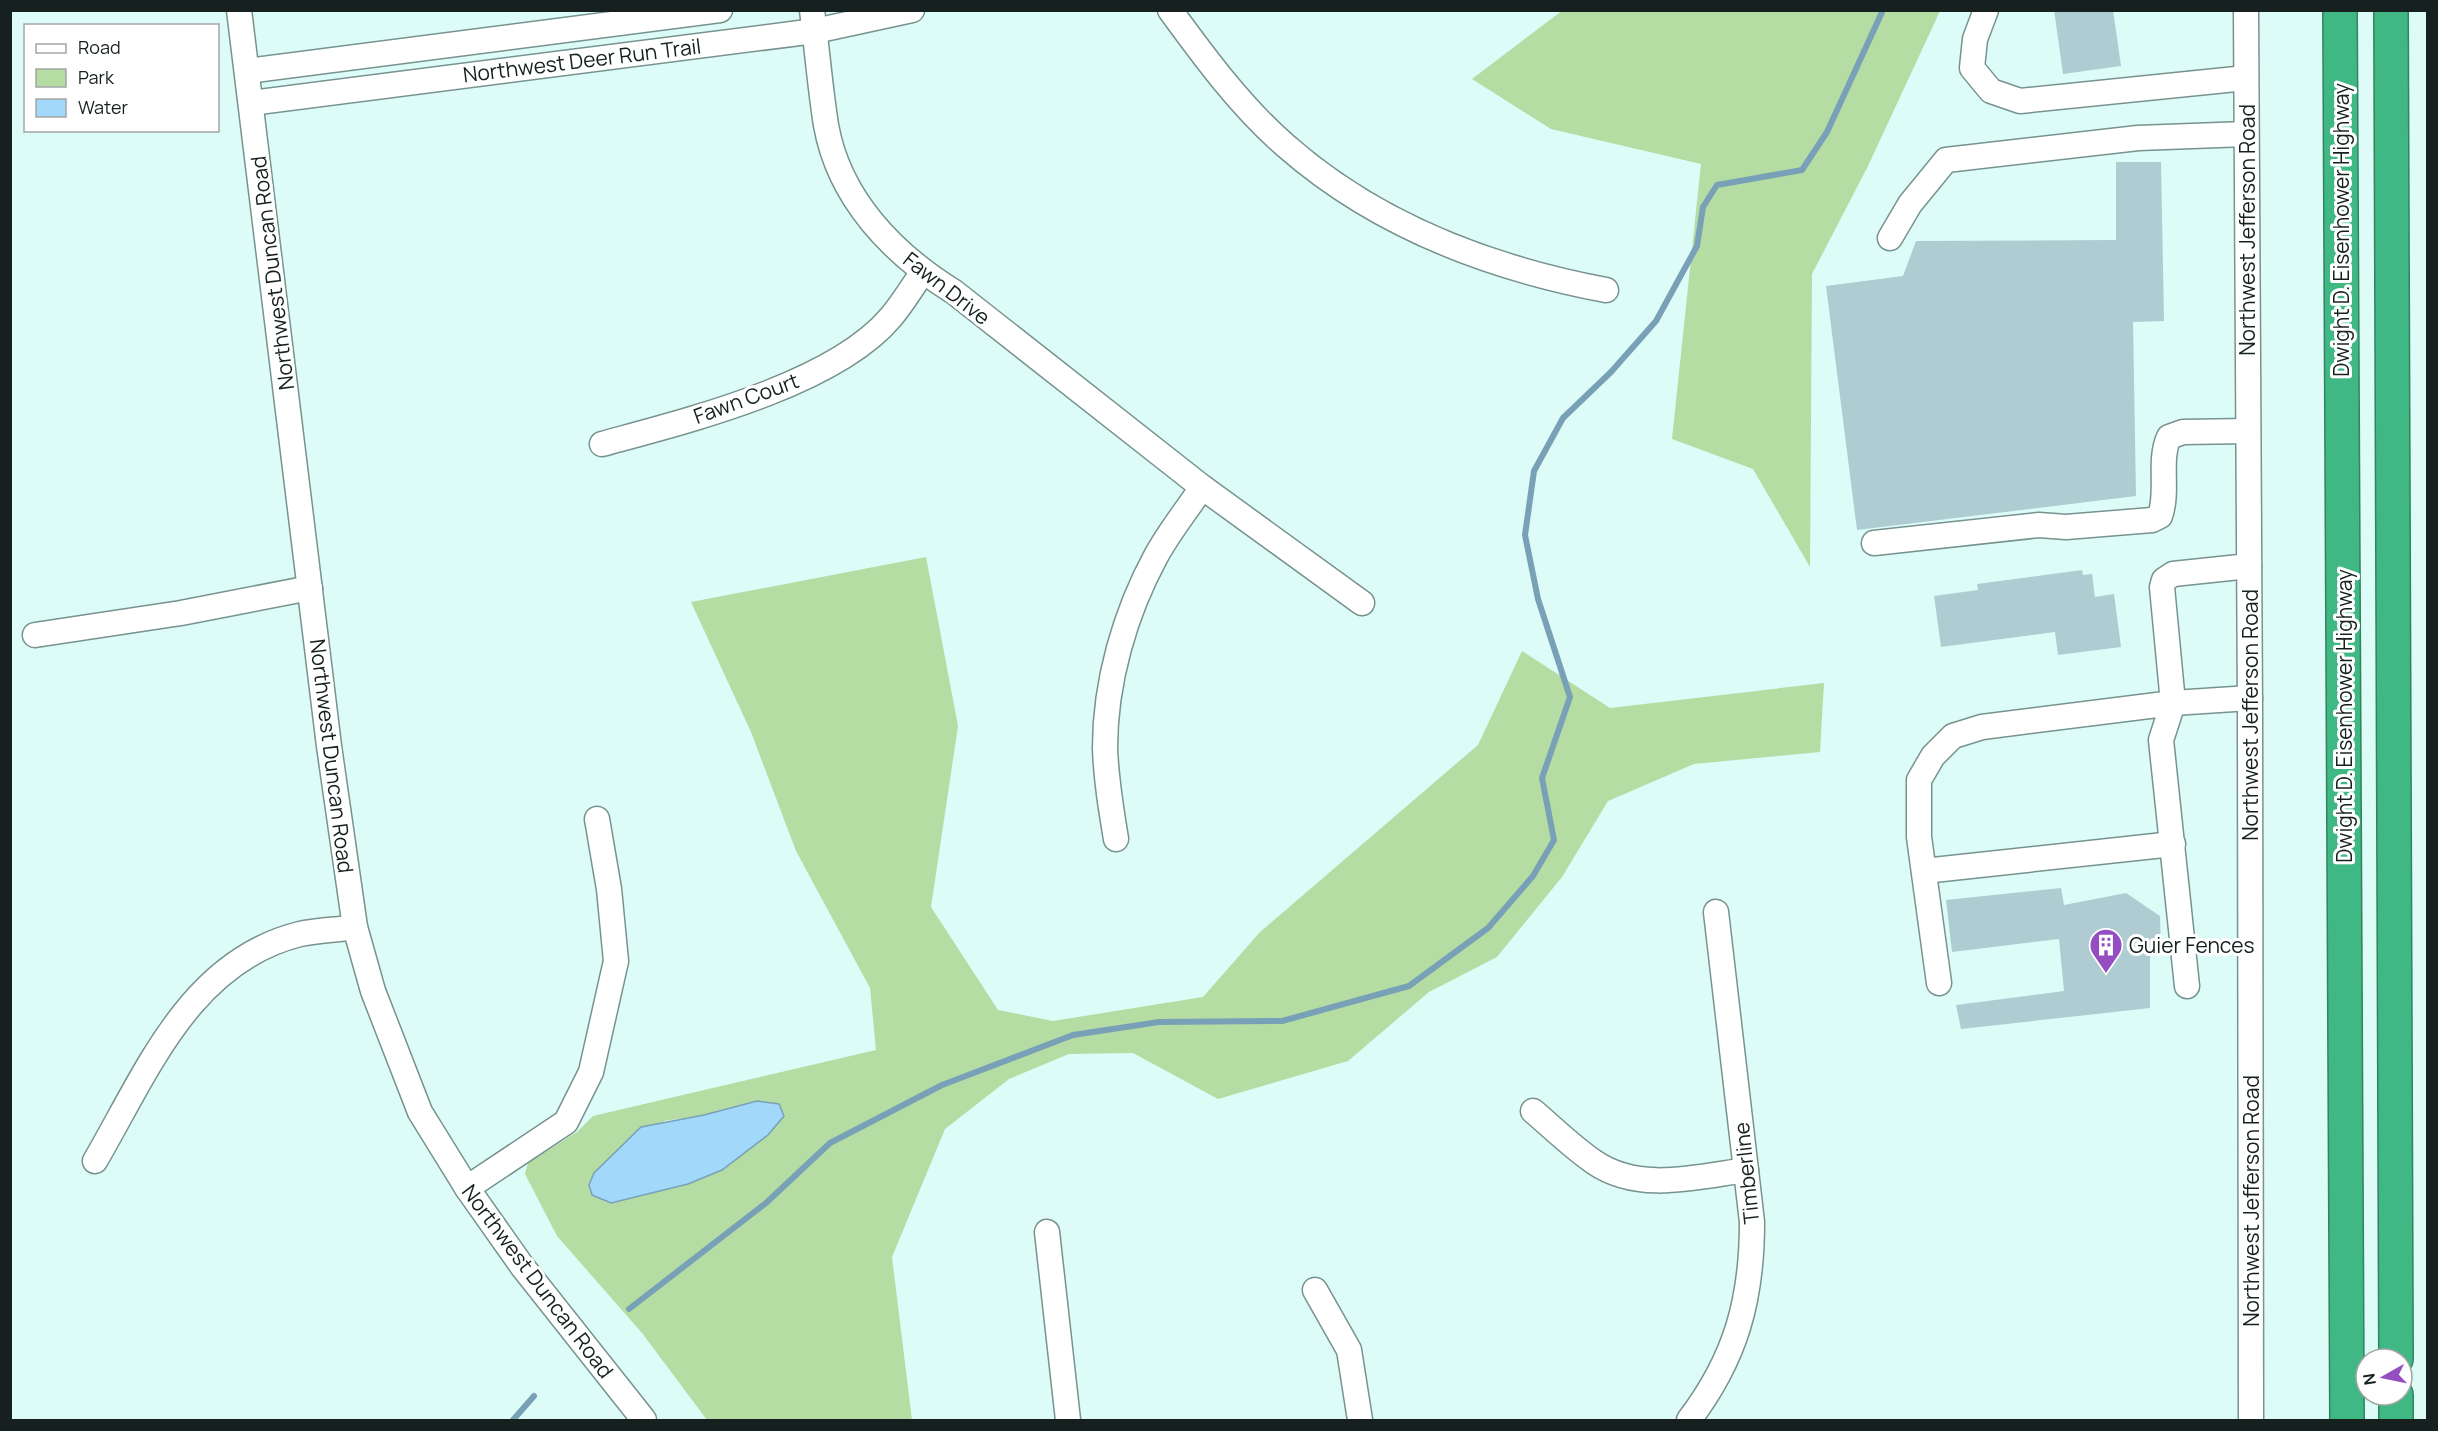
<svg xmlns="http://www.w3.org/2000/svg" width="2438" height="1431" font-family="Manrope,sans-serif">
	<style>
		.green { fill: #b5dca3; fill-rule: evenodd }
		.water { fill: #a2d8f9; stroke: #78a1b8; stroke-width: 1.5 }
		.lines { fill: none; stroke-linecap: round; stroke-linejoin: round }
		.stream { stroke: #78a1b8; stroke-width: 6 }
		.building { fill: #afccd2 }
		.minor-casing { stroke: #77938f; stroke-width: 27 }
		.highway-casing { stroke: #318361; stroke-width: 36 }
		.minor { stroke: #fff; stroke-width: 24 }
		.highway { stroke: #40b884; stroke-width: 33 }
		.labels { text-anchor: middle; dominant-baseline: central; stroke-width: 6; stroke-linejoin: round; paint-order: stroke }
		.street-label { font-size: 21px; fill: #16211f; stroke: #fff }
		.poi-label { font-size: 21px; fill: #16211f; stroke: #fff; text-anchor: start }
	</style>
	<rect width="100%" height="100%" fill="#ddfbf7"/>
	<!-- green -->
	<g class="green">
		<path d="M 1563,10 L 1940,11 L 1868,166 L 1812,274 L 1810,567 L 1753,469 L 1672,439 L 1701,164 L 1551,129 L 1472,79 Z"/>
		<path d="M 926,557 L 958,726 L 931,907 L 998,1010 L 1053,1021 L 1203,997 L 1260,932 L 1478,745 L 1522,651 L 1610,708 L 1824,683 L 1820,752 L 1694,764 L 1608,801 L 1562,877 L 1497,957 L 1429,992 L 1348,1061 L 1218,1099 L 1133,1053 L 1069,1054 L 1009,1079 L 945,1129 L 892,1257 L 912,1420 L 707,1420 L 642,1333 L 557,1236 L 525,1174 L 528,1163 L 577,1132 L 593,1116 L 876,1050 L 870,988 L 796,851 L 751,732 L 691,602 ZM 757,1101 L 779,1104 L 784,1116 L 768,1135 L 688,1184 L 611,1203 L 664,1121 L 704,1115 Z"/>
	</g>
	<!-- water -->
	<path class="water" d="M 757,1101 L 779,1104 L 784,1116 L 768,1135 L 722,1170 L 688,1184 L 611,1203 L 592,1195 L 589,1185 L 594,1173 L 641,1127 L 704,1115 Z"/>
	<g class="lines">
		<!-- stream -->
		<g class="stream">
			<path d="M 629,1309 L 766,1203 L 830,1143 L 942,1085 L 1073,1035 L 1159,1022 L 1282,1021 L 1409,986 L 1488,928 L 1533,876 L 1554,840 L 1542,778 L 1570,697 L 1538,599 L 1525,535 L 1534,471 L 1563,418 L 1611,372 L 1656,321 L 1697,246 L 1703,207 L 1717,185 L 1802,170 L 1827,132 L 1883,10"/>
			<path d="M 513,1420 L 534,1396"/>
		</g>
	</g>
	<!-- building -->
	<g class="building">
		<path d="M 2054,10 L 2113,10 L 2121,66 L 2063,74 Z"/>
		<path d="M 2116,162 L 2161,162 L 2164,321 L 2133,322 L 2136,496 L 1857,530 L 1826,286 L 1903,276 L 1916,241 L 2116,240 Z"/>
		<path d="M 2082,570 L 2083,575 L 2092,574 L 2095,597 L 2114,594 L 2121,647 L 2058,655 L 2055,632 L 1941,647 L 1934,596 L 1978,590 L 1977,584 Z"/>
		<path d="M 2061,888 L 2064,905 L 2126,893 L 2160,916 L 2161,952 L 2150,956 L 2150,1008 L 1961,1029 L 1956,1005 L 2064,991 L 2059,939 L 1952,952 L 1946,900 Z"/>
	</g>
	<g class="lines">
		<defs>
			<g id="minor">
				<path d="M 239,10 L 329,746 L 355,927 L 373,991 L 420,1112 L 467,1188 L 522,1266 L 644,1420"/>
				<path d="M 812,10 C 817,49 820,87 826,125 C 839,199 893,254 954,292 L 1202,487 L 1362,603"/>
				<path d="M 1170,10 C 1205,58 1241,107 1286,146 C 1376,225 1489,268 1606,290"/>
				<path d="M 1986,10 L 1975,39 L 1972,68 L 1991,91 L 2020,101 L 2246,78"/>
				<path d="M 2246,10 L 2250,709 L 2251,1420"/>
				<path d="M 247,71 L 720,10"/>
				<path d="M 251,103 L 815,31 L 912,10"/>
				<path d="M 1890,238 L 1910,204 L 1946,160 L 2138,138 L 2246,134"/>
				<path d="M 602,444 C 686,421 834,385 891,317 C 903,303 912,287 923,272"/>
				<path d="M 1874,543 L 2039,525 L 2066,527 L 2152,520 L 2160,516 C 2169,490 2158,461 2169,437 L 2183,432 L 2248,431"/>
				<path d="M 2249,566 L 2173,574 L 2164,580 L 2162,587 L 2173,703 L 2250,698"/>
				<path d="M 35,635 L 181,613 L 310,588"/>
				<path d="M 1116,839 C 1111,809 1106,779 1105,748 C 1105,682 1125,613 1156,556 C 1169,532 1187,510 1202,487"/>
				<path d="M 1924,871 L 2173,844"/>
				<path d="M 1939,983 L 1919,837 L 1919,780 L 1933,756 L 1953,736 L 1982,727 L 2173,703 L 2161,740 L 2187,986"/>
				<path d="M 1533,1111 C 1553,1128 1572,1147 1594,1162 C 1639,1193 1696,1177 1746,1170"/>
				<path d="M 95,1161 C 147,1072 190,961 300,934 C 318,930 337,930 355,927"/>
				<path d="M 467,1188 L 566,1122 L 591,1072 L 616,961 L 609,889 L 597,819"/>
				<path d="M 1047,1232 L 1068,1420"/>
				<path d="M 1315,1290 L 1349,1350 L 1360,1420"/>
				<path d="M 1689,1420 C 1736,1358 1752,1300 1752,1222 L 1716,912"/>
			</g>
			<g id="highway">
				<path d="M 2340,10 L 2347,1420"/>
				<path d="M 2391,10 L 2396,1359"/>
				<path d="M 2396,1395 L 2396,1420"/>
			</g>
		</defs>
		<!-- minor casing -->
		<use href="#minor" class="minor-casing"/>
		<!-- highway casing -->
		<use href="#highway" class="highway-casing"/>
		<!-- minor -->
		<use href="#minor" class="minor"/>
		<!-- highway -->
		<use href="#highway" class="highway"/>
	</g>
	<!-- icons -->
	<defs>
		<symbol id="building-pin" viewBox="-11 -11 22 30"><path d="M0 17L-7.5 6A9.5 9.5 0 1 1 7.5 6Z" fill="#944ec2" stroke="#fff"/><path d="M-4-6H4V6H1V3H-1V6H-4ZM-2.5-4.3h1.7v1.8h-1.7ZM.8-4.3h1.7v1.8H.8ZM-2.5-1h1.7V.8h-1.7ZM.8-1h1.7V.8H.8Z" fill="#fff"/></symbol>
	</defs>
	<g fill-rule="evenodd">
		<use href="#building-pin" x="2087" y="926" width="38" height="52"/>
	</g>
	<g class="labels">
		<!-- street labels -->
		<g class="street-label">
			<text transform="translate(582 60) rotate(-7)">Northwest Deer Run Trail</text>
			<text transform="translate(2247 230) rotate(-90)">Northwest Jefferson Road</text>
			<text transform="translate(2341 230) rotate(-90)">Dwight D. Eisenhower Highway</text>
			<text transform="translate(272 273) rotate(-97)">Northwest Duncan Road</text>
			<text transform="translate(947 288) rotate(38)">Fawn Drive</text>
			<text transform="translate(746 398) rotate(-20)">Fawn Court</text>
			<text transform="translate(2250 715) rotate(-90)">Northwest Jefferson Road</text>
			<text transform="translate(2344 716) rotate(-90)">Dwight D. Eisenhower Highway</text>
			<text transform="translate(332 756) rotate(83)">Northwest Duncan Road</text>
			<text transform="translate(1746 1173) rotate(-96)">Timberline</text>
			<text transform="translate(2251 1201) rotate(-90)">Northwest Jefferson Road</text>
			<text transform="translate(538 1281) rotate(53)">Northwest Duncan Road</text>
		</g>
		<!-- poi labels -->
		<g class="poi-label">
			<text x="2129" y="945">Guier Fences</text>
		</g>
	</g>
	<!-- border -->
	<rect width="2438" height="1431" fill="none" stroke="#16211f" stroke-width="24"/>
	<!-- legend -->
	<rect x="24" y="24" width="195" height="108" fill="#ffffff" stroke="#a2a6a5" stroke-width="1.5"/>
	<rect x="36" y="44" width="30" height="9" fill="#ffffff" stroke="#a2a6a5" stroke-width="1.5"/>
	<text x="78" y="54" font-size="18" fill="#16211f">Road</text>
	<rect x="36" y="69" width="30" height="18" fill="#b5dca3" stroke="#a2a6a5" stroke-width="1.5"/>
	<text x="78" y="84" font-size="18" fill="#16211f">Park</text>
	<rect x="36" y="99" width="30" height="18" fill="#a2d8f9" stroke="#a2a6a5" stroke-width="1.5"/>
	<text x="78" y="114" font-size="18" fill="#16211f">Water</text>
	<!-- north arrow -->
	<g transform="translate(2384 1377) rotate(261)"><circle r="28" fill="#ffffff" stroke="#a2a6a5" stroke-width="1.5"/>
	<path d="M0-4.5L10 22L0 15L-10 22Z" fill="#944ec2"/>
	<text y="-9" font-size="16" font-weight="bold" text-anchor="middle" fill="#16211f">N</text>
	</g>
</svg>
